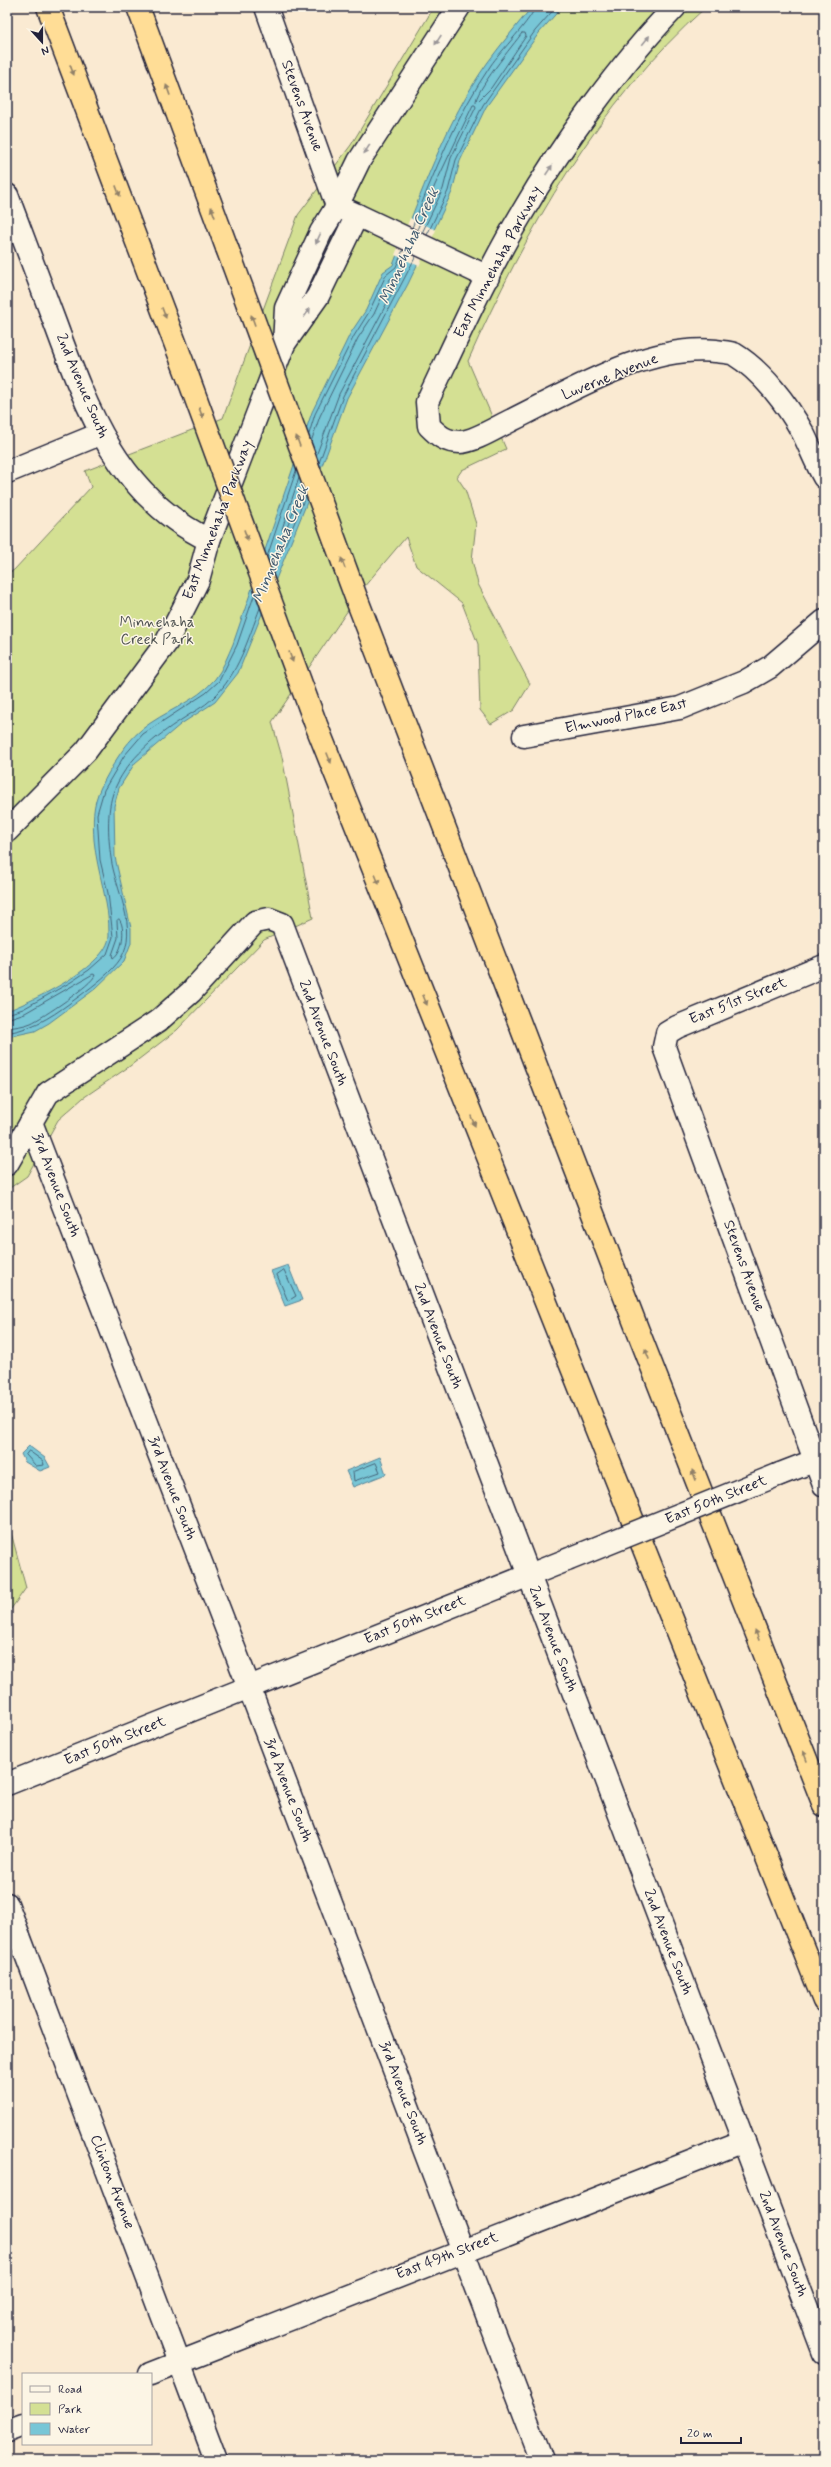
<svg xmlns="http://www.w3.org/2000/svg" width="831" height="2467" font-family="Mynerve,sans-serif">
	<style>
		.green { fill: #d4e093; stroke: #7b8167 }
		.water { fill: #78c6d6; stroke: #568498 }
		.pier { fill: #faead2 }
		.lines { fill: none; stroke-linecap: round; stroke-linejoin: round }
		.shore { stroke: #446479; stroke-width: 1 }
		.street-casing { stroke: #22223b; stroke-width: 25 }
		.secondary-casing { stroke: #22223b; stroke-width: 25 }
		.highway-casing { stroke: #22223b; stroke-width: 25 }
		.street { stroke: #fcf5e5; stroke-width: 22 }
		.secondary { stroke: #fcf5e5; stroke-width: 22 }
		.highway { stroke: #ffdd96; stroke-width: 22 }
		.secondary-bridge-casing { stroke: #22223b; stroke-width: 25; stroke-linecap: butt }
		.highway-bridge-casing { stroke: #22223b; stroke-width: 25; stroke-linecap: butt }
		.secondary-bridge { stroke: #fcf5e5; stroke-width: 22 }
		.highway-bridge { stroke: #ffdd96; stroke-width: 22 }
		.oneway { fill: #9a9698 }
		.oneway2 { fill: #908068 }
		.labels { text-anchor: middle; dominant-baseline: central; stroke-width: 3; stroke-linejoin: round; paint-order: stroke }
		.street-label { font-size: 15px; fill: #22223b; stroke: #fcf5e5 }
		.park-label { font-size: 15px; fill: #4e5251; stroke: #fcf5e5 }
		.water-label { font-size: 16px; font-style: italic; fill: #405b71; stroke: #fcf5e5 }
	</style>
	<rect width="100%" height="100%" fill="#faead2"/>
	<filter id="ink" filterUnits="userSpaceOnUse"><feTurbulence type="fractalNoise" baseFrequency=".025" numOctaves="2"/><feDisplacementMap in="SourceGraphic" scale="8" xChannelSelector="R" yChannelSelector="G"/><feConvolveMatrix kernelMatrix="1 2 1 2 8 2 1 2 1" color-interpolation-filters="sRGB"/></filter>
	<g filter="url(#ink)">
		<!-- green -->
		<g class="green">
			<path d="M 434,7 L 706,7 C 598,103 526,230 468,361 L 506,449 L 462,470 L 457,477 L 465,489 L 476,524 L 472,560 L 478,584 L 530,684 L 514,710 L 491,724 L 480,710 L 478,644 L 462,603 L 416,566 L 406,537 L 363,588 L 272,722 L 282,757 L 313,918 L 264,940 L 177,1030 L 130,1066 L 83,1098 L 58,1120 L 27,1176 L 7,1190 L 7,574 L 14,570 L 91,487 L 85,471 L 223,418 L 298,215 L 351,145 Z"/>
			<path d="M 7,1518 L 26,1588 L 11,1609 L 7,1612 Z"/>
		</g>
		<!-- water -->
		<g class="water">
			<path d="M 532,7 L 562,7 L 539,33 L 486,107 L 460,161 L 452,192 L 408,284 L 347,398 L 327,453 L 238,673 L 215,702 L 181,724 L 135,763 L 119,788 L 114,806 L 115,857 L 131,928 L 131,943 L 124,961 L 95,989 L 49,1023 L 35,1031 L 7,1037 L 7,1011 C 32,1001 108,966 109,936 C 110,903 97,873 94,840 C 93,822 92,805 101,787 C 111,768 123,745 141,730 C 164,711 196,702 215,679 C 223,669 228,655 233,644 L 312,412 L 350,334 L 366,310 L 383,272 L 393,265 C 420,197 445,122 488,62 C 502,43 517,25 532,7 Z"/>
			<path d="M 288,1265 L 302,1300 L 285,1306 L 271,1271 Z"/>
			<path d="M 29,1446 L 45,1458 L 50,1467 L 40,1471 L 25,1462 L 21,1454 Z"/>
			<path d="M 380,1457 L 386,1474 L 353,1487 L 346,1471 Z"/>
		</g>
		<!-- pier -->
		<path class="pier" d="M 410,218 L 436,230 L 419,266 L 395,255 Z"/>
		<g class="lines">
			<!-- shore -->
			<g class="shore">
				<path d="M 522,33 L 525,33 L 526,36 L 491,88 L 476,103 C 474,92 514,44 522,33 Z"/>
				<path d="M 412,228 C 434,172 457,115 491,65 C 499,53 533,18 535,7"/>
				<path d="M 417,230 L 435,185 L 473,105 L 475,105 L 476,107 L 451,158 L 443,189 L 422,233"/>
				<path d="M 427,235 L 448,191 L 456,160 L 483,105 L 535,31 L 556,7"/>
				<path d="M 309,434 L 315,414 L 354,336 L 369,312 L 386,275 L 396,267 L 403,250"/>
				<path d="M 311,442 L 320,416 L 358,338 L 374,314 L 390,279 L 402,271 L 399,280 L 339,394 L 316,456"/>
				<path d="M 319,463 L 343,396 L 416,256"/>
				<path d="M 299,478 L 282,529 L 283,531 L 286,530 L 303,488"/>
				<path d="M 267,557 L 296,471"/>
				<path d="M 273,574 L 306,495"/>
				<path d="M 119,919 C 126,927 123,952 113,958 L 112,955 L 118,938 L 117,921 Z"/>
				<path d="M 7,1014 L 23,1009 L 71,982 L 89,970 L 107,954 L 113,937 L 108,893 L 100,860 L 97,814 L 104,790 L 124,756 L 143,734 L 206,693 L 219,681 L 237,645 L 255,593"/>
				<path d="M 7,1019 L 25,1013 L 93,974 L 95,975 C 93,984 42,1018 31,1023 C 24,1026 15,1027 7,1028"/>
				<path d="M 7,1033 C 39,1027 55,1014 81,995 C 94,985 112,972 121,958 C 139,928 115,889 111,858 C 108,836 106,806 116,786 C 129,758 155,737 181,720 C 191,713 204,707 213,698 C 238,675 248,639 260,608"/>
				<path d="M 284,1270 L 296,1296 L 288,1301 L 277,1275 Z"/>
				<path d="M 29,1451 L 43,1461 L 44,1465 L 36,1466 L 26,1455 Z"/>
				<path d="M 376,1463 L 380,1472 L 354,1481 L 353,1472 Z"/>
			</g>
			<defs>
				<g id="street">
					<path d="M 266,7 L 337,206"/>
					<path d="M 675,7 C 620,64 562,144 522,213 C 486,273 457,339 427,402 L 429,426 C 438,435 445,442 460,442 C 474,442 499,426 512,420 C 571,391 649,343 716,351 C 721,352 729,352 734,354 C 762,371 787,404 803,433 C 810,447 816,463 824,477"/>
					<path d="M 7,195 C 23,237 39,280 55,323 C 87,410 119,497 209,540"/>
					<path d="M 357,215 L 488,277"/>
					<path d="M 7,472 L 100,434"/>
					<path d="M 524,736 L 680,708 L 744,682 L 770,667 L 824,621"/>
					<path d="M 824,966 L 677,1027 L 667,1033 L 664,1047 L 824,1485"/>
					<path d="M 31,1122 L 249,1687 L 542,2460"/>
					<path d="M 7,1164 L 48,1093 L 158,1021 L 191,992 L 255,922 L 269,919 L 282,924 L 824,2353"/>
					<path d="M 7,1904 L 216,2460"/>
					<path d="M 150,2374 L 744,2141"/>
					<path d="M 7,2431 L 23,2425"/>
				</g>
				<g id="secondary">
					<path d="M 284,344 L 286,308 L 321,232 L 337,206 L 359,161 L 459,7"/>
					<path d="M 7,831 L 86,751 L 166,643 L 198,580 L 209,540 L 284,344 L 318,296 L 357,215 L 337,206"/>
					<path d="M 780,1474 L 824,1457"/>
					<path d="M 7,1784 L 567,1560"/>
				</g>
				<g id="highway">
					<path d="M 48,7 L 188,377"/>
					<path d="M 138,7 L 227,248"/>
					<path d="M 357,600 L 638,1331 L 824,1805"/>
					<path d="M 315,722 L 824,2001"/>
				</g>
			</defs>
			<!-- street casing -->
			<use href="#street" class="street-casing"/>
			<!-- secondary casing -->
			<use href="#secondary" class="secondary-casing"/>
			<!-- highway casing -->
			<use href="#highway" class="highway-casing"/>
			<!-- street -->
			<use href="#street" class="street"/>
			<!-- secondary -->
			<use href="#secondary" class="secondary"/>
			<!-- highway -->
			<use href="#highway" class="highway"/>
			<defs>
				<path id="secondary-bridge" d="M 567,1560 L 780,1474"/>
				<g id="highway-bridge">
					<path d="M 227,248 L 357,600"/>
					<path d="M 188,377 L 315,722"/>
				</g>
			</defs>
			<!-- secondary-bridge casing -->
			<use href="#secondary-bridge" class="secondary-bridge-casing"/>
			<!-- highway-bridge casing -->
			<use href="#highway-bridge" class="highway-bridge-casing"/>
			<!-- secondary-bridge -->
			<use href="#secondary-bridge" class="secondary-bridge"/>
			<!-- highway-bridge -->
			<use href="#highway-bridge" class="highway-bridge"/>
		</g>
		<!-- one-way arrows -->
		<defs><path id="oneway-solid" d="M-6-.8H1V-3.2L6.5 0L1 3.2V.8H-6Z"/></defs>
		<g class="oneway">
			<use href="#oneway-solid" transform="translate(438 40) rotate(123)"/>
			<use href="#oneway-solid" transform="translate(646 40) rotate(-51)"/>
			<use href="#oneway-solid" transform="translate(367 149) rotate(123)"/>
			<use href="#oneway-solid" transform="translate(549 170) rotate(-56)"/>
			<use href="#oneway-solid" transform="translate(318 239) rotate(114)"/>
			<use href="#oneway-solid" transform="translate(307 313) rotate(-55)"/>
		</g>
		<g class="oneway2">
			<use href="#oneway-solid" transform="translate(72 70) rotate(69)"/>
			<use href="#oneway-solid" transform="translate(168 90) rotate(-110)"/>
			<use href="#oneway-solid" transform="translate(118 191) rotate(69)"/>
			<use href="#oneway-solid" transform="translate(213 212) rotate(-110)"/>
			<use href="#oneway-solid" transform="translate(164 313) rotate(69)"/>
			<use href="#oneway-solid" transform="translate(253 320) rotate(-110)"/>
			<use href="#oneway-solid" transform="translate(201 413) rotate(70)"/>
			<use href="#oneway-solid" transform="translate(298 441) rotate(-110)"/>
			<use href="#oneway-solid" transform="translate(246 535) rotate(70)"/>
			<use href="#oneway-solid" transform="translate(343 563) rotate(-110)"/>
			<use href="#oneway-solid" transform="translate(291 657) rotate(70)"/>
			<use href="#oneway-solid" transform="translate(329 758) rotate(68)"/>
			<use href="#oneway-solid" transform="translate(377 879) rotate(68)"/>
			<use href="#oneway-solid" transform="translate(425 1000) rotate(68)"/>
			<use href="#oneway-solid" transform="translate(473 1121) rotate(68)"/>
			<use href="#oneway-solid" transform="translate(647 1354) rotate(-111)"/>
			<use href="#oneway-solid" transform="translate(694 1475) rotate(-111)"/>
			<use href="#oneway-solid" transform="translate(757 1635) rotate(-111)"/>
			<use href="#oneway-solid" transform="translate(805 1756) rotate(-111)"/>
		</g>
	</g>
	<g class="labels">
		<!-- street labels -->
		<g class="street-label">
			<text transform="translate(302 106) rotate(70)">Stevens Avenue</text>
			<text transform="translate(498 262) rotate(-62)">East Minnehaha Parkway</text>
			<text transform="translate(610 377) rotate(-22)">Luverne Avenue</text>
			<text transform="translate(82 386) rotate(67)">2nd Avenue South</text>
			<text transform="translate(218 520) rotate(-69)">East Minnehaha Parkway</text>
			<text transform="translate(626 716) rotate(-12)">Elmwood Place East</text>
			<text transform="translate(738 1001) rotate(-22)">East 51st Street</text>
			<text transform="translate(323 1033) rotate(69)">2nd Avenue South</text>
			<text transform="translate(56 1185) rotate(69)">3rd Avenue South</text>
			<text transform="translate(744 1266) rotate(70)">Stevens Avenue</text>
			<text transform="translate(438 1336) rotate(69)">2nd Avenue South</text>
			<text transform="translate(172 1488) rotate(69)">3rd Avenue South</text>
			<text transform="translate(716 1500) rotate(-22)">East 50th Street</text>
			<text transform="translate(415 1620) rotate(-22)">East 50th Street</text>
			<text transform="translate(553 1639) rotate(69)">2nd Avenue South</text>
			<text transform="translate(115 1741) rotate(-22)">East 50th Street</text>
			<text transform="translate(288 1790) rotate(69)">3rd Avenue South</text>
			<text transform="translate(668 1942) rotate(69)">2nd Avenue South</text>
			<text transform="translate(403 2093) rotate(69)">3rd Avenue South</text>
			<text transform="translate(112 2182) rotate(69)">Clinton Avenue</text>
			<text transform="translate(783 2244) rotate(69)">2nd Avenue South</text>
			<text transform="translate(447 2256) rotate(-21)">East 49th Street</text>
		</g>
		<!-- park labels -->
		<g class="park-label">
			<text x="157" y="623">Minnehaha<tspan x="157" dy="17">Creek Park</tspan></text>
		</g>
		<!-- water labels -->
		<g class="water-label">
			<text transform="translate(409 246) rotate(-66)">Minnehaha Creek</text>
			<text transform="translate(281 544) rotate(-68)">Minnehaha Creek</text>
		</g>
	</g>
	<!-- margin -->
	<rect width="831" height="2467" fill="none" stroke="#fcf5e5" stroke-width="24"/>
	<rect x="12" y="12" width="807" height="2443" fill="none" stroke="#22223b" stroke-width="1.5" filter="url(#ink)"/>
	<!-- legend -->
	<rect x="22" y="2373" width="130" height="72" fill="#fcf5e5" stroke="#a5a1a1"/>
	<rect x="30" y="2386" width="20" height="6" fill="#fcf5e5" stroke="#a5a1a1"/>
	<text x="58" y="2393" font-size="12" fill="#22223b">Road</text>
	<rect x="30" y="2403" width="20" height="12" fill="#d4e093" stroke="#a5a1a1"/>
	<text x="58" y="2413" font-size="12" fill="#22223b">Park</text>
	<rect x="30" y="2423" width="20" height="12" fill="#78c6d6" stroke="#a5a1a1"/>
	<text x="58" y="2433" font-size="12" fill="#22223b">Water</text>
	<!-- north arrow -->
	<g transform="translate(42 42) rotate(159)" stroke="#fcf5e5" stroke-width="3" paint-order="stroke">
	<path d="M0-3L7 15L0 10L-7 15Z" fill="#22223b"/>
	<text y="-6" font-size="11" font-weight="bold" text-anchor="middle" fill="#22223b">N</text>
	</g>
	<!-- scale -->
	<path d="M681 2437v6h60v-6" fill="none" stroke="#22223b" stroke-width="2"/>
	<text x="687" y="2437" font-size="12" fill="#22223b" stroke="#fcf5e5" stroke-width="3" paint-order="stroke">20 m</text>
</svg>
